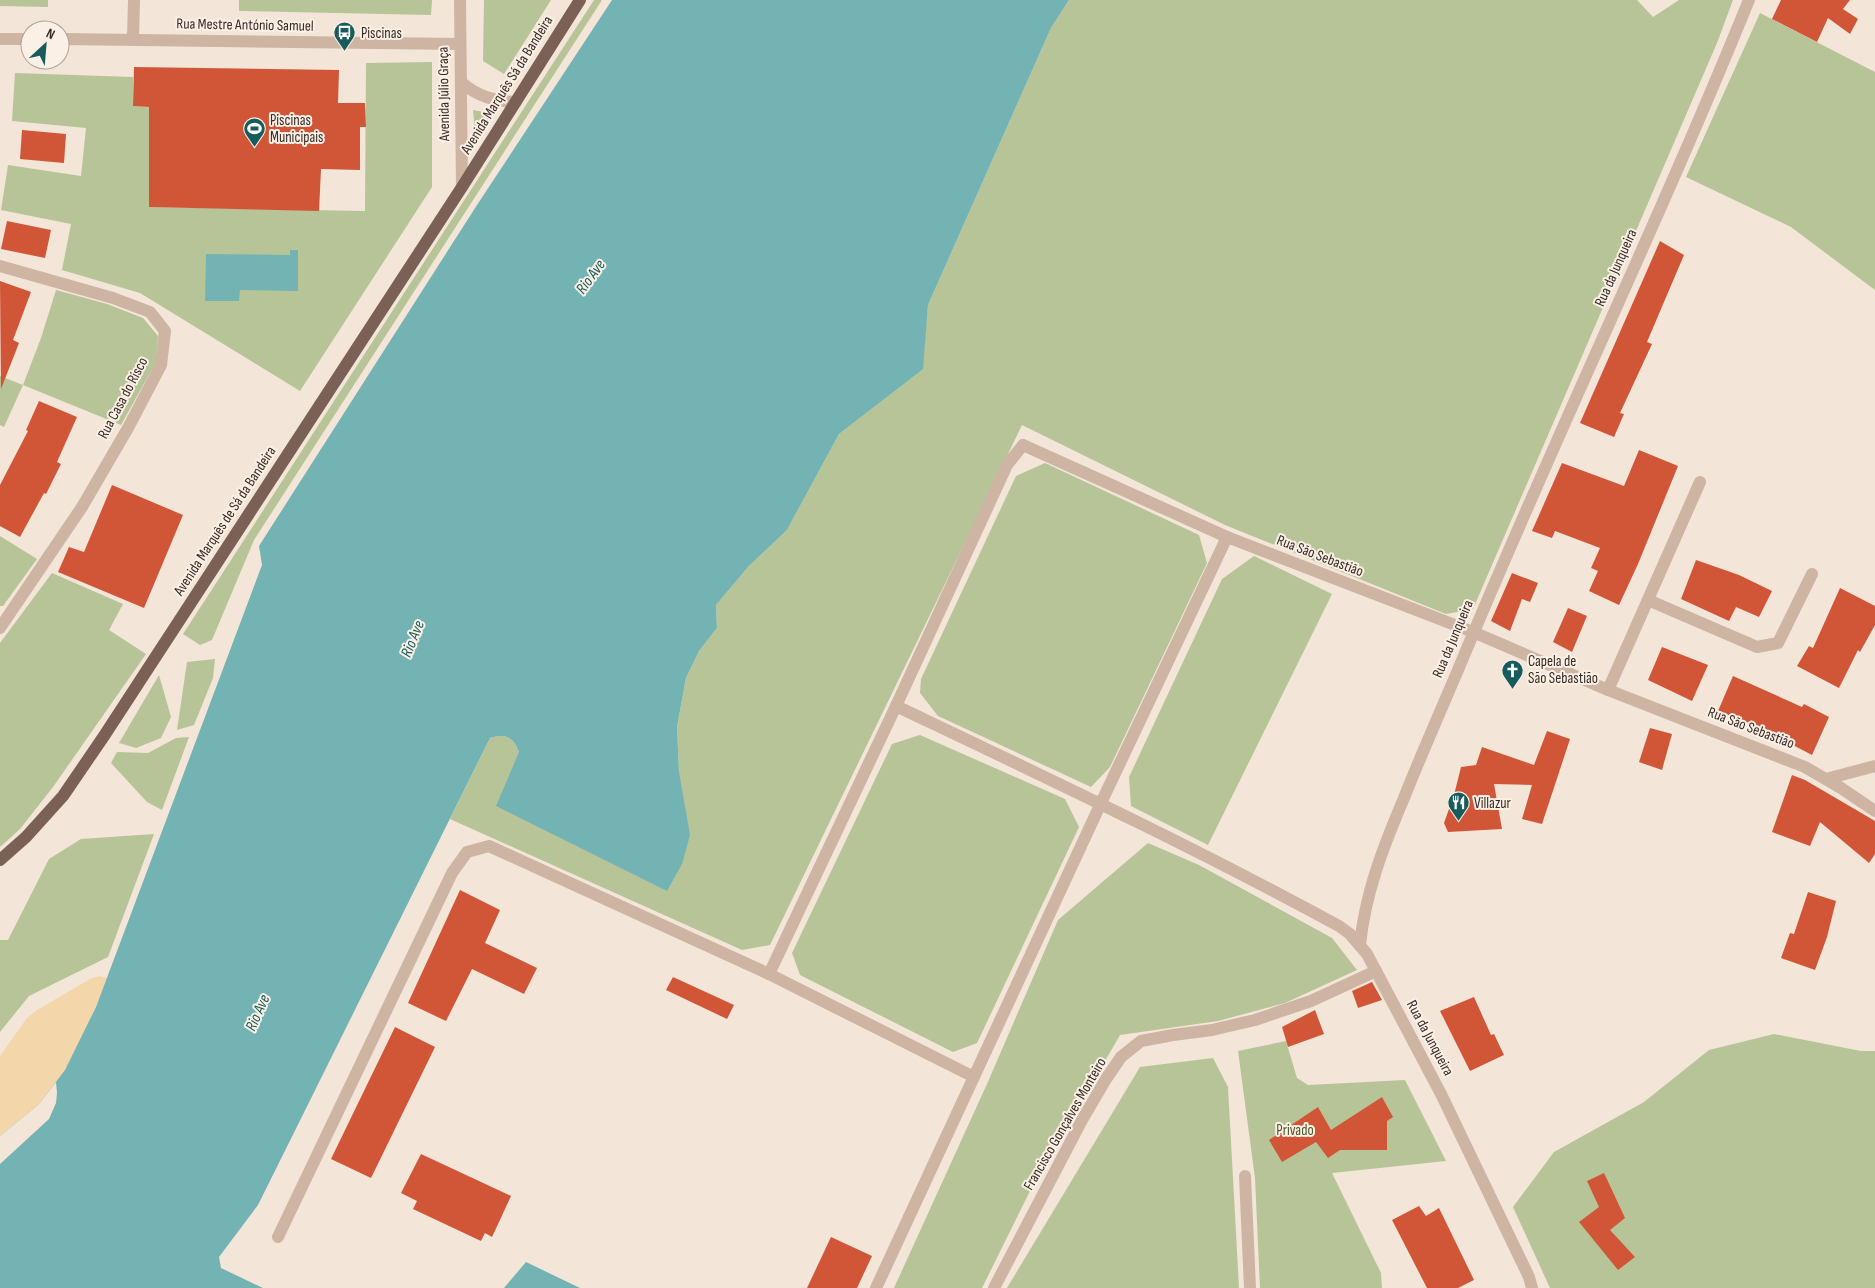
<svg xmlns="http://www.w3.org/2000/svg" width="1875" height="1288" font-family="'Sofia Sans Condensed',sans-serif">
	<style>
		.green { fill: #b7c497 }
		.sand { fill: #f3d7ab }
		.water { fill: #74b3b3 }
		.pier { fill: #f3e5d8 }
		.building { fill: #d15638 }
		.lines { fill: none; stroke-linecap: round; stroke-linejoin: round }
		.minor { stroke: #cdb4a3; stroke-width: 12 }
		.major { stroke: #7a6055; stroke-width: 12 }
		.labels { text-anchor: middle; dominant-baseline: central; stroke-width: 4; stroke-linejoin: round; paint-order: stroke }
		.street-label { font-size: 15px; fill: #372a26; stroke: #fbf0e5 }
		.poi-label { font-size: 15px; fill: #372a26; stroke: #fbf0e5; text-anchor: start }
		.park-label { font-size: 15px; fill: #485727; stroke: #fbf0e5 }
		.water-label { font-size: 16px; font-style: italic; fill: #175b5c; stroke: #fbf0e5 }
	</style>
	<rect width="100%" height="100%" fill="#f3e5d8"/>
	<!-- green -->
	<g class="green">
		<path d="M 0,0 L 48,0 L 48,7 L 0,6 Z"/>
		<path d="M 239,0 L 432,0 L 431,15 L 239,11 Z"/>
		<path d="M 484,0 L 551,0 L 504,74 L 483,61 Z"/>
		<path d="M 594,0 L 602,0 L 254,540 L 212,640 L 200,645 L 183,634 Z"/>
		<path d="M 1069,0 L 1637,0 L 1653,17 L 1679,0 L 1733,0 L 1717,43 L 1473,609 L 1446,614 L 1225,525 L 1022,425 L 770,945 L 742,950 L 450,819 L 490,738 C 505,733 514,737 519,752 L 679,772 L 677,727 L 686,678 L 699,651 L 717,628 L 716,605 L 749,566 L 787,530 L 839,434 L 922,369 L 928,305 L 1051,28 Z"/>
		<path d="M 1760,13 L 1875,72 L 1875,290 L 1791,227 L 1686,177 Z"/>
		<path d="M 432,62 L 432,187 L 300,391 L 140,293 L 62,270 L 71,224 L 1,210 L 8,165 L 81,176 L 86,128 L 12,121 L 15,73 L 133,77 L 133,106 L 149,107 L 149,207 L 365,211 L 366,63 Z"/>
		<path d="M 473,110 L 494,114 L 476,141 Z"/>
		<path d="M 56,290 L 107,304 L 143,318 L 158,336 L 156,362 L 121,425 L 23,385 L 4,427 L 0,425 L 0,376 L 23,385 L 41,338 Z"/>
		<path d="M 1045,463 L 1199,535 L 1207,563 L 1110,767 L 1091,787 L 938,716 L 920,693 L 921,679 L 1016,476 Z"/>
		<path d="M 0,536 L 37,559 L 3,606 L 0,606 Z"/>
		<path d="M 1254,556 L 1332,594 L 1208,845 L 1131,806 L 1129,777 L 1222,579 Z"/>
		<path d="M 52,573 L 123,604 L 109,630 L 146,654 L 53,787 L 20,829 L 0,847 L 0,643 Z"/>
		<path d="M 215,659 L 213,678 L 194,725 L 177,730 L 187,662 Z"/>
		<path d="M 159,675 L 171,717 L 161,738 L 136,748 L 119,743 Z"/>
		<path d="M 920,735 L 1065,799 L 1079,827 L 977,1043 L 953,1052 L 800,975 L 792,953 L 892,744 Z"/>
		<path d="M 189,737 L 162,810 L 147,802 L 111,763 L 117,752 L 148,753 L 176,738 Z"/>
		<path d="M 154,834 L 108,957 L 29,996 L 0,1032 L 0,940 L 8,940 L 49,859 L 81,839 Z"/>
		<path d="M 1148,843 L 1199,865 L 1332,938 L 1357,970 L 1285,1003 L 1218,1021 L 1120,1035 L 1030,1191 L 982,1288 L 894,1288 L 987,1084 L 1058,920 Z"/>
		<path d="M 1774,1034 L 1861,1051 L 1875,1051 L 1875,1288 L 1550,1288 L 1513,1207 L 1554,1152 L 1644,1102 L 1709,1050 Z"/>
		<path d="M 1286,1041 L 1297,1078 L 1308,1085 L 1405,1080 L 1446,1161 L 1332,1173 L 1381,1273 L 1382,1288 L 1260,1288 L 1255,1178 L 1238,1051 Z"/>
		<path d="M 1213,1058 L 1228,1087 L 1239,1288 L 1007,1288 L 1140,1067 Z"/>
	</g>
	<!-- sand -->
	<path class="sand" d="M 99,976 L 107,978 C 91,1020 71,1071 39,1104 C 27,1116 13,1126 0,1136 L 0,1056 L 27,1018 L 37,1010 L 90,979 Z"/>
	<!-- water -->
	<g class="water">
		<path d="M 612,0 L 1069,0 L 1051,28 L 928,305 L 923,369 L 839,434 L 787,530 L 749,566 L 716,605 L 717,628 L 699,651 L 686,678 L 677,727 L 679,772 L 690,835 L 682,864 L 667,891 L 496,806 L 519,752 C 514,737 505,733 490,738 L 258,1205 L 219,1257 L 221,1268 L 263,1288 L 0,1288 L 0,1136 L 39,1104 L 65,1070 L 96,1007 L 262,565 L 259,546 L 477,205 Z"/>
		<path d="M 290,250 L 298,250 L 298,291 L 240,290 L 239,301 L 205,301 L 206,254 L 290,255 Z"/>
		<path d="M 526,1262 L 580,1288 L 504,1288 Z"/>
	</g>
	<!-- pier -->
	<path class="pier" d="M 56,1082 L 57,1093 L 56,1103 L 49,1119 L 0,1164 L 0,1136 L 39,1104 Z"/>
	<!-- building -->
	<g class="building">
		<path d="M 1781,0 L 1850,0 L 1843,9 L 1858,19 L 1850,34 L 1828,18 L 1817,42 L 1772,19 Z"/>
		<path d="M 134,67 L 339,70 L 338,103 L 365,103 L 366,127 L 360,127 L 360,170 L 321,169 L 319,211 L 149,207 L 149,107 L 133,106 Z"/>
		<path d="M 22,130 L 66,134 L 64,163 L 20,159 Z"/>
		<path d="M 7,221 L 51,230 L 45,258 L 1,249 Z"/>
		<path d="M 1660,241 L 1684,255 L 1647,342 L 1652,344 L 1620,413 L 1624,414 L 1614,437 L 1580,423 Z"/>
		<path d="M 0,281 L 31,292 L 13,340 L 19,343 L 1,389 Z"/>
		<path d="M 39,401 L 77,417 L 57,462 L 61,464 L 46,494 L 44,493 L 20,537 L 0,526 L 0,485 L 28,431 L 26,430 Z"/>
		<path d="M 1639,450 L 1678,466 L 1638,564 L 1619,605 L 1589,591 L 1598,571 L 1591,568 L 1600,548 L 1555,531 L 1552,538 L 1532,531 L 1562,463 L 1624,486 Z"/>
		<path d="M 112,485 L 183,515 L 144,608 L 58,572 L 69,547 L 84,552 Z"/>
		<path d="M 1696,560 L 1739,575 L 1772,591 L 1759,617 L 1736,607 L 1729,621 L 1681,599 Z"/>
		<path d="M 1512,573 L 1538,583 L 1530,602 L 1522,599 L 1510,631 L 1491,621 Z"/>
		<path d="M 1840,588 L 1875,606 L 1875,625 L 1860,652 L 1858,650 L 1839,688 L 1797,666 L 1809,646 L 1813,648 Z"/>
		<path d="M 1568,608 L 1587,616 L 1572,652 L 1553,642 Z"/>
		<path d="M 1662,647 L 1708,665 L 1692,701 L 1648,680 Z"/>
		<path d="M 1733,676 L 1802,707 L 1804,704 L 1829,717 L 1812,755 L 1789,743 L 1791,739 L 1718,711 Z"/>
		<path d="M 1650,728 L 1672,734 L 1662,770 L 1639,762 Z"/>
		<path d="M 1547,731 L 1570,739 L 1542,824 L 1522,819 L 1532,785 L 1494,784 L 1502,829 L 1448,832 L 1444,823 L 1454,795 L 1461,767 L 1476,765 L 1482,747 L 1534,765 Z"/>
		<path d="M 1792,775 L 1805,780 L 1875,821 L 1875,854 L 1869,863 L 1820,822 L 1810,846 L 1772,832 Z"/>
		<path d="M 460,890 L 500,910 L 485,943 L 537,968 L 524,994 L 472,969 L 446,1021 L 408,1003 Z"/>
		<path d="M 1808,892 L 1836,901 L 1827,937 L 1815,970 L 1781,958 L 1790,933 L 1794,934 Z"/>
		<path d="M 673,977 L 734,1005 L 727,1019 L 666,990 Z"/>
		<path d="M 1372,982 L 1382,1000 L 1358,1008 L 1352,991 Z"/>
		<path d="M 1474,997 L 1491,1035 L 1494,1034 L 1504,1055 L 1470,1071 L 1440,1011 Z"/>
		<path d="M 1315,1010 L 1324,1034 L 1288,1047 L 1282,1027 Z"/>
		<path d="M 395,1027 L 435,1047 L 371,1178 L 331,1159 Z"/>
		<path d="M 1382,1097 L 1393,1117 L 1387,1121 L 1387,1150 L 1340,1150 L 1328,1158 L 1316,1142 L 1282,1162 L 1269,1140 L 1318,1107 L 1331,1130 Z"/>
		<path d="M 421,1154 L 511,1196 L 492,1237 L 485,1233 L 481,1241 L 413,1209 L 417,1201 L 401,1193 Z"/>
		<path d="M 1604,1173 L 1625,1218 L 1610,1230 L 1635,1257 L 1618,1270 L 1579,1222 L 1599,1207 L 1587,1181 Z"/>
		<path d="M 1419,1206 L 1426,1216 L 1439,1208 L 1474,1280 L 1458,1288 L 1427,1288 L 1392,1220 Z"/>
		<path d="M 831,1237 L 872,1256 L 857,1288 L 807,1288 Z"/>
	</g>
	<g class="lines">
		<!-- minor -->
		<g class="minor">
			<path d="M 460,0 L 462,187"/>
			<path d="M 0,39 L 30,39"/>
			<path d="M 60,39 L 460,44"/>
			<path d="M 133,39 L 134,0"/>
			<path d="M 461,82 C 478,97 495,101 516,102"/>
			<path d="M 0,266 L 113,298 L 150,312 L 165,331 L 161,365 L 128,428 L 82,507 L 0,628"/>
			<path d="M 1648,600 L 1757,647 L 1778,643 L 1812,574"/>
			<path d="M 1608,690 L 1700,482"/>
			<path d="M 896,706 C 1045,777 1194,847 1339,926 L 1350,934 L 1367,954 L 1441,1094 L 1529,1277 L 1532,1288"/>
			<path d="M 1826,779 L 1875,766"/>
			<path d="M 1360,945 C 1365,893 1384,845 1404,798 C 1421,755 1440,712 1458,670 C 1551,445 1657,226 1749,0"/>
			<path d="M 769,974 L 896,706 L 1007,465 L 1023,445 L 1227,537 L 1473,632 L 1608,690 L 1805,767 L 1841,788 L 1875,811"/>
			<path d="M 1245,1176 L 1250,1288"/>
			<path d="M 278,1237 L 452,873 L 467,852 L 489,846 L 769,974 L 974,1077"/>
			<path d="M 876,1288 L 1101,803 L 1227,537"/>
			<path d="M 994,1288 L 1082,1120 L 1106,1079 L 1121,1057 L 1141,1041 L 1173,1035 L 1212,1030 L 1255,1020 L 1311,1001 L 1376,971"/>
		</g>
		<!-- major -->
		<path class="major" d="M 0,860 L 26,837 L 63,796 L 104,736 L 462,187 L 580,0"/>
	</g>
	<!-- icons -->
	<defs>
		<symbol id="bus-pin" viewBox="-11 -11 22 30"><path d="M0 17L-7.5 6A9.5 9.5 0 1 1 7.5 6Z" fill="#175b5c" stroke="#fbf0e5"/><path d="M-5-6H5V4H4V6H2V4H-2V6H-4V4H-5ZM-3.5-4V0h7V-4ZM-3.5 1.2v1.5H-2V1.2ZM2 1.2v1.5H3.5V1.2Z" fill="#fff"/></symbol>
		<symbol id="stadium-pin" viewBox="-11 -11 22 30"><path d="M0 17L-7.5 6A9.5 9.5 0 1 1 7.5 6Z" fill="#175b5c" stroke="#fbf0e5"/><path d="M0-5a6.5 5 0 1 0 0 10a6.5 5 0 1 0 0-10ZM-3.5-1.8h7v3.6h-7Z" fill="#fff"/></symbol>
		<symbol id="church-pin" viewBox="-11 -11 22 30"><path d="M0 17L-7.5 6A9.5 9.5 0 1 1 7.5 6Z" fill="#175b5c" stroke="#fbf0e5"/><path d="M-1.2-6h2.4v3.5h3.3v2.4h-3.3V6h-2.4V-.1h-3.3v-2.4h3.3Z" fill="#fff"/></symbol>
		<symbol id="restaurant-pin" viewBox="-11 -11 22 30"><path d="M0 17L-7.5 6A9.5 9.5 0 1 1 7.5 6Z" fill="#175b5c" stroke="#fbf0e5"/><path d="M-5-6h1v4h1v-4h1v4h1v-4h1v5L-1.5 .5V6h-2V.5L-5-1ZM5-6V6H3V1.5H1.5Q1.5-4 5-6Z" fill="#fff"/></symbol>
	</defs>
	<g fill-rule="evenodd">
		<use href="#bus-pin" x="332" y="20" width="25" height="34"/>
		<use href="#stadium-pin" x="242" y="116" width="25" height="34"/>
		<use href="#church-pin" x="1500" y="658" width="25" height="34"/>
		<use href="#restaurant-pin" x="1446" y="790" width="25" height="34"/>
	</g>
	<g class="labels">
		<!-- street labels -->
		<g class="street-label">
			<text transform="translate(245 25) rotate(1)">Rua Mestre António Samuel</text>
			<text transform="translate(507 85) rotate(-58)">Avenida Marquês Sá da Bandeira</text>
			<text transform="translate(444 94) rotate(-91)">Avenida Júlio Graça</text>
			<text transform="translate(1616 268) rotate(-66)">Rua da Junqueira</text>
			<text transform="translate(123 398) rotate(-62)">Rua Casa do Risco</text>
			<text transform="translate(225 521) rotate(-57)">Avenida Marquês de Sá da Bandeira</text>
			<text transform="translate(1320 556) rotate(21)">Rua São Sebastião</text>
			<text transform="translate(1453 639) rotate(-67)">Rua da Junqueira</text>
			<text transform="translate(1751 728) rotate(21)">Rua São Sebastião</text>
			<text transform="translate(1430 1038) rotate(62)">Rua da Junqueira</text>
			<text transform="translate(1065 1124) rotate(-60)">Francisco Gonçalves Monteiro</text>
		</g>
		<!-- poi labels -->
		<g class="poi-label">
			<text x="361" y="33">Piscinas</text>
			<text x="270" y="120">Piscinas<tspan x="270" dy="17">Municipais</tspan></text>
			<text x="1528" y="661">Capela de<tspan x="1528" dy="17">São Sebastião</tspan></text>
			<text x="1474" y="803">Villazur</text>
		</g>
		<!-- park labels -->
		<g class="park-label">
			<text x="1295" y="1130">Privado</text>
		</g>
		<!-- water labels -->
		<g class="water-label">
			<text transform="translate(591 277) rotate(-54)">Rio Ave</text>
			<text transform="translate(413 639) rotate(-68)">Rio Ave</text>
			<text transform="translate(258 1013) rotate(-66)">Rio Ave</text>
		</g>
	</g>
	<!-- north arrow -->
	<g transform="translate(45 45) rotate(26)"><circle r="24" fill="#fbf0e5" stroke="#ada199"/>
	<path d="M0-4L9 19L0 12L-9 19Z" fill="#175b5c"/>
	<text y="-8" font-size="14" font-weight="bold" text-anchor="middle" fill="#372a26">N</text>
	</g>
</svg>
